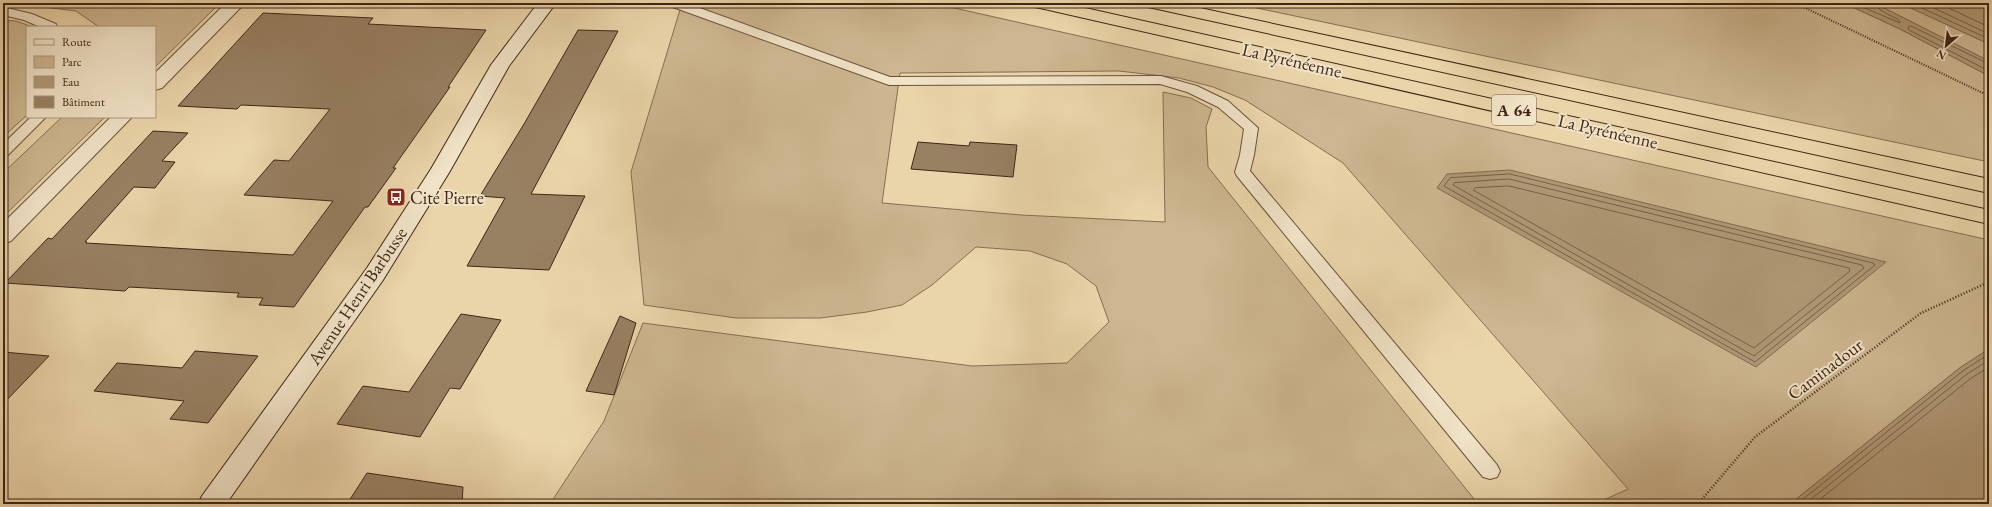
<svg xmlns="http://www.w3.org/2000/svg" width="1992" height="507" font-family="'EB Garamond',serif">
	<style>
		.green { fill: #cdb690; stroke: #866e53 }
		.water { fill: #b09977; stroke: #836b50 }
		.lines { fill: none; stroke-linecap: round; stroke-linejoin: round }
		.shore { stroke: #786046; stroke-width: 1 }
		.building { fill: #988062; stroke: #3f2616 }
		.service-casing { stroke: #6a523b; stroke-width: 2 }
		.minor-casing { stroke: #6a523b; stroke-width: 2 }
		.secondary-casing { stroke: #3f2616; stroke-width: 2 }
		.motorway-casing { stroke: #3f2616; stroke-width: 2 }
		.path-far1 { stroke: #3f2616; stroke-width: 2; stroke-dasharray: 1 1.5; stroke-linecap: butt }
		.path { stroke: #3f2616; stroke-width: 2.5; stroke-dasharray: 1 2; stroke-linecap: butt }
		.service { fill: #f1e3c7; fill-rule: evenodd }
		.minor { fill: #f1e3c7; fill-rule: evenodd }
		.secondary { fill: #f1e3c7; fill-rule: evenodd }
		.motorway { fill: #ead4a9; fill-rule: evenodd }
		.labels { text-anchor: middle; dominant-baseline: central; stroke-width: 4; stroke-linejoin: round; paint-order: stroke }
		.shield { fill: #f1e3c7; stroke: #745f4b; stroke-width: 1 }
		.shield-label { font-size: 17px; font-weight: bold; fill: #3f2616 }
		.street-label { font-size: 18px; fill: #3f2616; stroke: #f1e3c7 }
		.poi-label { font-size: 18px; fill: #3f2616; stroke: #f1e3c7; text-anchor: start }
	</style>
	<rect width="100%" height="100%" fill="#ead4a9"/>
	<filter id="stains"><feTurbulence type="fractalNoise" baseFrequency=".005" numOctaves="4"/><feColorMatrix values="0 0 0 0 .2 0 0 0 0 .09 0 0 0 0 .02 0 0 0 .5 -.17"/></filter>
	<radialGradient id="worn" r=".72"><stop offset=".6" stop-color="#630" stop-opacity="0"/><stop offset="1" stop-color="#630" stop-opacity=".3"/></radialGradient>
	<!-- green -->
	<g class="green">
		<path d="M 10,3 L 220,3 L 155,67 L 155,27 L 99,27 L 76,11 Z"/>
		<path d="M 682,3 L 932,3 L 1989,240 L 1989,349 L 1961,367 L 1790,504 L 1595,504 L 1628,489 L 1343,163 L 1245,100 L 1213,87 L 1179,78 L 1119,71 L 900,73 L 882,203 L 1021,215 L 1165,222 L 1163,92 L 1191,98 L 1212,109 L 1206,127 L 1208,167 L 1478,504 L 550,504 L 604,421 L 643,323 L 972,366 L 1067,363 L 1109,322 L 1096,286 L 1067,264 L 1030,251 L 976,247 L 932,285 L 902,305 L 867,312 L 820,318 L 736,318 L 644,305 L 631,172 Z"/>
		<path d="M 1233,3 L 1844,3 L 1900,29 L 1989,76 L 1989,162 Z"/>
		<path d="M 1879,3 L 1900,3 L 1989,44 L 1989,61 L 1882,7 Z"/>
		<path d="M 3,20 L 16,21 L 33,27 L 27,27 L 27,115 L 3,137 Z"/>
		<path d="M 62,117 L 105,117 L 3,217 L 3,173 Z"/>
	</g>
	<!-- water -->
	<g class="water">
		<path d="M 1844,3 L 1879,3 L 1882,7 L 1989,61 L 1989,76 L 1900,29 Z"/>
		<path d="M 1900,3 L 1989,3 L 1989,44 Z"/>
		<path d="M 1510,170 L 1886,262 L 1756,367 L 1437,188 L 1447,174 Z"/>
		<path d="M 1989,349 L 1989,504 L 1790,504 L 1961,367 Z"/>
	</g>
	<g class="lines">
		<!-- shore -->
		<g class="shore">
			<path d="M 1853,3 L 1900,23 L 1899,20 L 1880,10 L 1876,3"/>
			<path d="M 1911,3 L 1989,39"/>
			<path d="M 1923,3 L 1989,34"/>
			<path d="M 1938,3 L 1989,27"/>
			<path d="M 1989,64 L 1911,26 L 1908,27 L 1909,30 L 1989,71"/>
			<path d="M 1510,174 L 1873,263 L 1875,265 L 1755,362 L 1444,186 L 1450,178 Z"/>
			<path d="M 1509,179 L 1862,265 L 1864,268 L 1754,356 L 1453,185 L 1454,183 Z"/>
			<path d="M 1509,186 L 1849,268 L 1850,271 L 1754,348 L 1473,190 L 1475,188 Z"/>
			<path d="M 1797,504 L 1964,370 L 1989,354"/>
			<path d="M 1805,504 L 1967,374 L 1989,360"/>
			<path d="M 1814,504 L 1970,379 L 1989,367"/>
		</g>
	</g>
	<!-- building -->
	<g class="building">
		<path d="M 263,13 L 373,18 L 368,24 L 486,30 L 448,87 L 450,87 L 393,168 L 396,168 L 368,207 L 365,207 L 294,307 L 259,305 L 263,298 L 237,297 L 239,293 L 129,287 L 125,291 L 5,283 L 48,238 L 52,239 L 153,131 L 188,133 L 162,161 L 175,162 L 155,188 L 134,187 L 85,242 L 87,242 L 86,243 L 293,255 L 333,201 L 244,195 L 274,160 L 289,161 L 330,109 L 241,105 L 237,109 L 178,106 Z"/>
		<path d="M 578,30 L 618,31 L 531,194 L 585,196 L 549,270 L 467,266 L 505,198 L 480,196 L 524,124 Z"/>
		<path d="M 918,142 L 969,146 L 970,142 L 1017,145 L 1013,177 L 911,169 Z"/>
		<path d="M 461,314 L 501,320 L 460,389 L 450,388 L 420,437 L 337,424 L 363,386 L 409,392 Z"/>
		<path d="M 620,316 L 636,323 L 614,395 L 586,391 Z"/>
		<path d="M 195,351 L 258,356 L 208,423 L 170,419 L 184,401 L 94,391 L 117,363 L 182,368 Z"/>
		<path d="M 3,352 L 49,356 L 3,404 Z"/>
		<path d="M 367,473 L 463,487 L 462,504 L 347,504 Z"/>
	</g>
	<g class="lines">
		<defs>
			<g id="service">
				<path d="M 668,3 L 686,3 L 890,77 L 1161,76 L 1197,86 L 1228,101 L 1258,128 L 1254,155 L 1250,171 L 1497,465 L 1500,471 L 1497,477 L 1490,479 L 1483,477 L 1237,176 L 1235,172 L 1240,155 L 1244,129 L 1218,107 L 1187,92 L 1160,84 L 889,85 L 670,6 Z"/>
				<path d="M 3,7 L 32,14 L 56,24 L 57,27 L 40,27 L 24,20 L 3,15 Z"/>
				<path d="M 31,117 L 46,117 L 8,155 L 3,157 L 3,144 Z"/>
			</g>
			<g id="minor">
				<path d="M 226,3 L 245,3 L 162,88 L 155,90 L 155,73 Z"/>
				<path d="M 111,117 L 132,117 L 11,241 L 3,244 L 3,223 Z"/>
			</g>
			<path id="secondary" d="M 538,3 L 556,3 L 509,66 L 450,171 L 383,280 L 226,504 L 198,504 L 202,496 L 367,268 L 431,169 L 491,65 Z"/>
			<g id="motorway">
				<path d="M 1031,3 L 1063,3 L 1989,210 L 1989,224 L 1040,8 L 1034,7 Z"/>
				<path d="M 1144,3 L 1177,3 L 1989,179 L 1989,193 L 1153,8 L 1147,7 Z"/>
			</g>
		</defs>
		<!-- service casing -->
		<use href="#service" class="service-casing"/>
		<!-- minor casing -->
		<use href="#minor" class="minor-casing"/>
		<!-- secondary casing -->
		<use href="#secondary" class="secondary-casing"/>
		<!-- motorway casing -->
		<use href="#motorway" class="motorway-casing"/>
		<!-- path-far1 -->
		<path class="path-far1" d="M 1795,3 L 1989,96"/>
		<!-- path -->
		<path class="path" d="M 1698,504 L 1755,437 L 1921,313 L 1989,282"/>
		<!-- service -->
		<use href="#service" class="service"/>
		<!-- minor -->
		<use href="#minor" class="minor"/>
		<!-- secondary -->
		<use href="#secondary" class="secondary"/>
		<!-- motorway -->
		<use href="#motorway" class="motorway"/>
	</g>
	<!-- icons -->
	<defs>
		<symbol id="bus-square" viewBox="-11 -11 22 22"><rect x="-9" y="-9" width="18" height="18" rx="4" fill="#8f2418" stroke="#f1e3c7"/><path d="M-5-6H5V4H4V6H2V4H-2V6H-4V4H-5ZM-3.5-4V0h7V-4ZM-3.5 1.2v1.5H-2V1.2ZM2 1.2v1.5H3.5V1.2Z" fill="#fff"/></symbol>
	</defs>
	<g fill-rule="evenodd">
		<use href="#bus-square" x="385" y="186" width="22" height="22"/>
	</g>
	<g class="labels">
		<!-- shield labels -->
		<rect class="shield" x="1492" y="95" width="44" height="30" rx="3"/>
		<g class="shield-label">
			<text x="1514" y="110">A 64</text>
		</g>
		<!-- street labels -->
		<g class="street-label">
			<text transform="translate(1292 60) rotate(13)">La Pyrénéenne</text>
			<text transform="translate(1608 131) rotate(13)">La Pyrénéenne</text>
			<text transform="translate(357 296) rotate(-56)">Avenue Henri Barbusse</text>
			<text transform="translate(1825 369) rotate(-37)">Caminadour</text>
		</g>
		<!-- poi labels -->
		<g class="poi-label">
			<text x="410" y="197">Cité Pierre</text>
		</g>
	</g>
	<!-- margin -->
	<rect width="1992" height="507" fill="none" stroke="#ead4a9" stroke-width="16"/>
	<rect x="4" y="4" width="1984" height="499" fill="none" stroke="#3f2616" stroke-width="2"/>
	<rect x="8" y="8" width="1976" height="491" fill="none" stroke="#3f2616"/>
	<!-- legend -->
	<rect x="26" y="26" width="130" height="92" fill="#f1e3c7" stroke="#aa9780"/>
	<rect x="34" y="39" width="20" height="6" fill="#f1e3c7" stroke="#aa9780"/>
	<text x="62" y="46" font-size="12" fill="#3f2616">Route</text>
	<rect x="34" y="56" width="20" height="12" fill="#cdb690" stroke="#aa9780"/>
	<text x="62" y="66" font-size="12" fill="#3f2616">Parc</text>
	<rect x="34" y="76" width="20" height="12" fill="#b09977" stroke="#aa9780"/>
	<text x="62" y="86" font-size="12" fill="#3f2616">Eau</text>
	<rect x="34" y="96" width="20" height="12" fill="#988062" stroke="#aa9780"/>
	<text x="62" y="106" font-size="12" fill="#3f2616">Bâtiment</text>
	<!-- north arrow -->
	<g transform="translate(1946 46) rotate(208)" stroke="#f1e3c7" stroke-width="3" paint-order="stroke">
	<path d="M0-3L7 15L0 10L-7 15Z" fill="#3f2616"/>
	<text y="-6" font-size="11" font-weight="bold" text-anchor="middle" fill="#3f2616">N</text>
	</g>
	<rect width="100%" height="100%" filter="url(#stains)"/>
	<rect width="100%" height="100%" fill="url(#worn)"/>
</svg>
